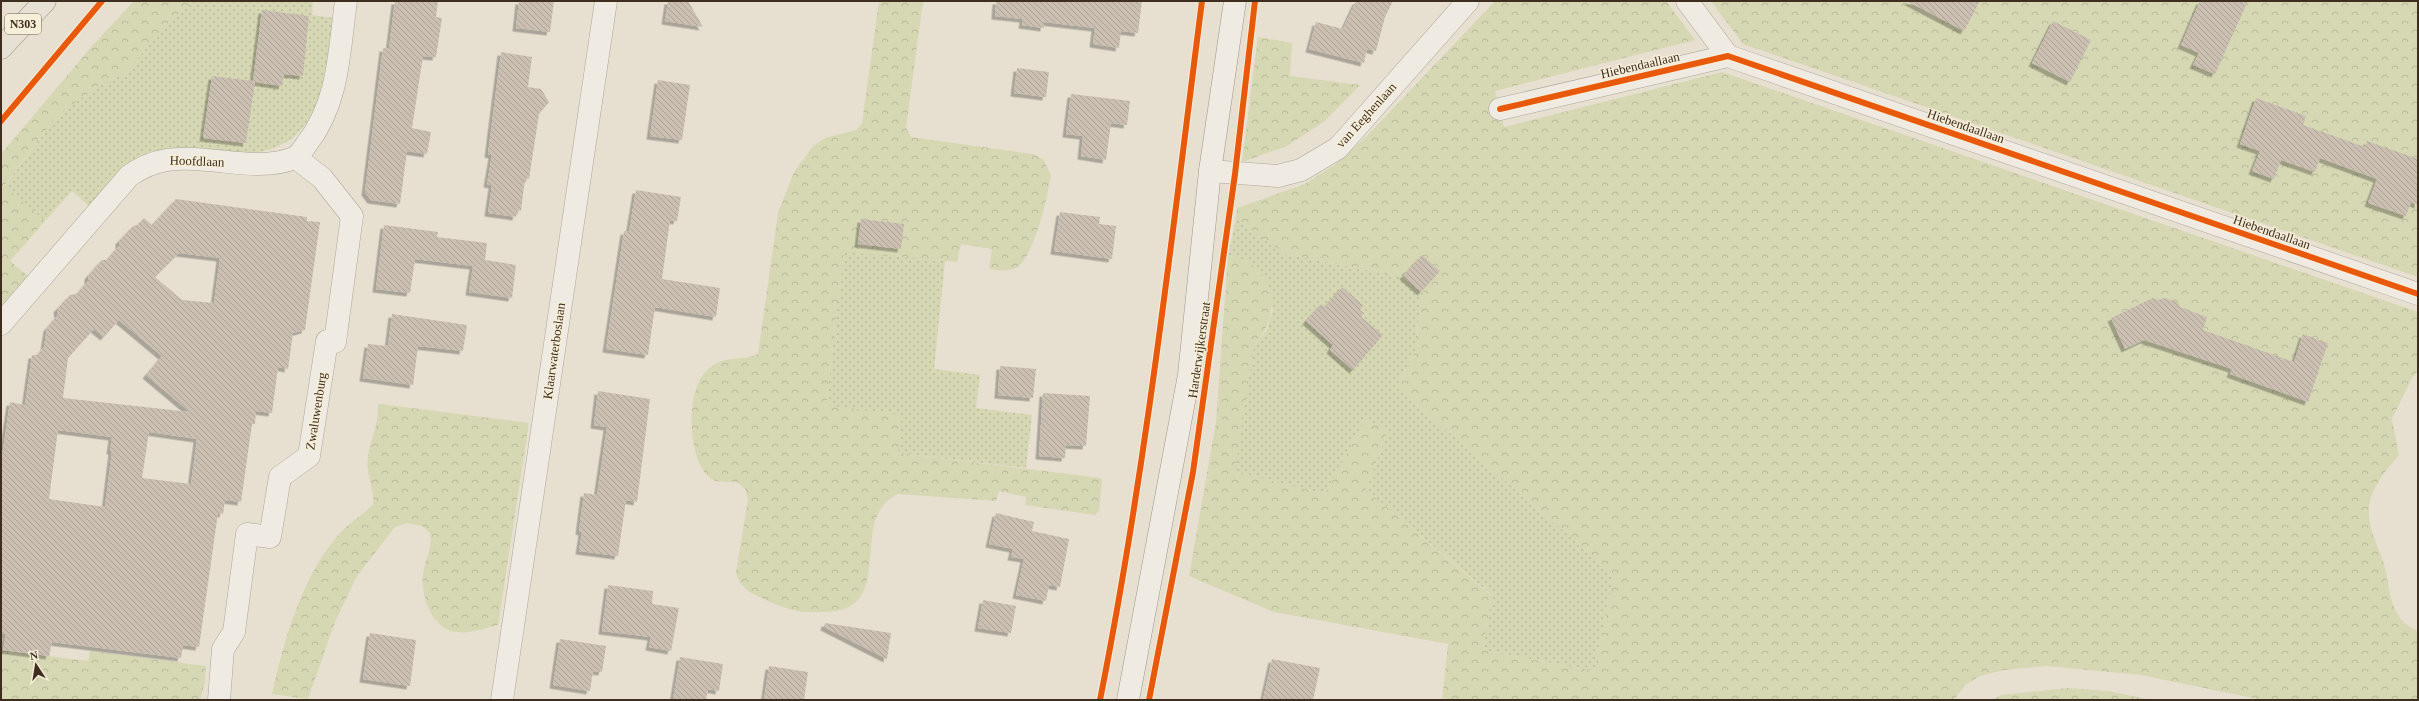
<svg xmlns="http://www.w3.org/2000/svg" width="2419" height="701" font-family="'Times New Roman',serif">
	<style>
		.grass { fill: url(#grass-dots) }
		.forest { fill: url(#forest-crowns) }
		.building { fill: url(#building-back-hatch); fill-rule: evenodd; filter: url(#shadow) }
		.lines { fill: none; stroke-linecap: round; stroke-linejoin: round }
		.minor-casing { stroke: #ada599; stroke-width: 23 }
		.secondary-casing { stroke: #9c958a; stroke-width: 23 }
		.primary-casing { stroke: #928b80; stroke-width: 23 }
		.minor { stroke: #efebe3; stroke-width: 22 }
		.secondary { stroke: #efebe3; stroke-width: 22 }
		.primary { stroke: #e6e1d4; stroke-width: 22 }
		.cycleway-casing { stroke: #f7eed8; stroke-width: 8 }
		.cycleway { stroke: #e8590c; stroke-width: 6 }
		.labels { text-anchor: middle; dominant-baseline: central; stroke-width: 3; stroke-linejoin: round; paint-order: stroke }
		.shield { fill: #f7eed8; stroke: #756857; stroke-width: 1 }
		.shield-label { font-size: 12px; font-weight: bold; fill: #3d2e20 }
		.street-label { font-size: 13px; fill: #3d2e20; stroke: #f7eed8 }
	</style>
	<defs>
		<pattern id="grass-dots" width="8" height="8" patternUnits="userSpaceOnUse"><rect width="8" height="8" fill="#d6d7b3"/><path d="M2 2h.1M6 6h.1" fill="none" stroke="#b9b99a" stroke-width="1.8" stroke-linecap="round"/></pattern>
		<pattern id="forest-crowns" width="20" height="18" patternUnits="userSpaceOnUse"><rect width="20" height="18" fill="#d6d7b3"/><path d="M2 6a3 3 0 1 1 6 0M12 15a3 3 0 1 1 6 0" fill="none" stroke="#b9b99a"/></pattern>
		<pattern id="building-back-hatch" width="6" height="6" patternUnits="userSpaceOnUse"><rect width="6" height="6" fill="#cbbfb2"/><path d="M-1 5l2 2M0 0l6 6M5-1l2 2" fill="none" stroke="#afa499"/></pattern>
		<filter id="shadow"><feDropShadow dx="-3.5" dy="3.5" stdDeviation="0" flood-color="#0004"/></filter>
	</defs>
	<rect width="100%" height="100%" fill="#e7e0d1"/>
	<!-- grass -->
	<g class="grass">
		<path d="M 194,1 L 313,1 L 312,15 L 334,18 C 324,70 325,142 258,152 C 241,154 221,150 204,149 C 181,148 160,146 138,157 C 119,167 104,191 89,206 L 72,191 L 45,221 L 4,187 L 56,117 L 96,87 L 125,73 L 167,24 Z"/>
		<path d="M 1236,218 L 1285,254 L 1425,281 L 1416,333 L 1416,350 L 1396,387 L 1614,574 L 1594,671 L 1483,650 L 1492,595 L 1366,490 L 1388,430 L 1365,420 L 1325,494 L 1234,471 L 1254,345 L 1267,330 L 1273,309 L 1247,261 L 1228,256 Z"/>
		<path d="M 844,251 L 945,261 L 934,369 L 980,375 L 976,408 L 1032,415 L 1026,468 L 898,453 L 826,405 Z"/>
	</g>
	<!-- forest -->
	<g class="forest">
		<path d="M 134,1 L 194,1 L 167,24 L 125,73 L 96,87 L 56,117 L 4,186 L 45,221 L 10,261 L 28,276 L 1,306 L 1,154 L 92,46 Z"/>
		<path d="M 879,1 L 923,1 L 906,128 L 911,137 L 1033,154 L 1043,159 L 1051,175 C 1048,195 1034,258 1016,268 C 1008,272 997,270 989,269 L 992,249 L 961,244 L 957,262 L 844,252 L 826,405 L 902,415 L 898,453 L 1100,478 L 1102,480 L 1099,511 L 1095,515 L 1025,505 L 1026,497 L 999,491 L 996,501 L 898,494 C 845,519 900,609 826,612 C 802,613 790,611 768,601 C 753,594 739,589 736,572 L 748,499 L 745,489 L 737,482 C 729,481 717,484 710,478 C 687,460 685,390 707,370 C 724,354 740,362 758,354 L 778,213 L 794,172 L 813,146 L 825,138 L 856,130 L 862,123 Z"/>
		<path d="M 1495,1 L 1666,1 L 1695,40 L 1495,91 L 1504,127 L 1722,72 L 2418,312 L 2418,371 L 2412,378 L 2392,419 L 2399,455 C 2388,468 2374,484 2370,501 C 2365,523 2377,543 2384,564 C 2389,581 2388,600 2399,616 C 2403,623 2411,628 2418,631 L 2418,700 L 2262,700 L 2141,675 L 2046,666 L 2004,670 L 1980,676 L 1965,685 L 1954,700 L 1442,700 L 1448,644 L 1274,612 L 1189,576 L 1216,422 L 1228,256 C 1276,262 1284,314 1254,345 L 1235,471 L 1325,494 L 1365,420 L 1388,430 L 1366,490 L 1492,596 L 1483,650 L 1594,671 L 1614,574 L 1396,387 L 1416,350 L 1416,333 L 1425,281 L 1285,254 L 1236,218 L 1237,208 L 1305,184 L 1337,163 L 1368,135 Z"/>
		<path d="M 1711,1 L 2418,1 L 2418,277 L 1743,44 Z"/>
		<path d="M 1258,37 L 1292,43 L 1290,76 L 1360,85 L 1325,121 L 1287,146 L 1242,162 Z"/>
		<path d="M 380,404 L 529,423 L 498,625 C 485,628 470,634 456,632 C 432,630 420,594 423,574 C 425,559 433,547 430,533 L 422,526 L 407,523 L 395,527 L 357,576 L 335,622 L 308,699 L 272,694 C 284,640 304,568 345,528 C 354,520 364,513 373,505 C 375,489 365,473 368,456 C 371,438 379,424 378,405 Z"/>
		<path d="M 1,650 L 88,661 L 90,651 L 206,666 L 205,682 L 200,700 L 1,700 Z"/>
		<path d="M 2068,688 L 2108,691 L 2151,700 L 1992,700 L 2001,695 Z"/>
	</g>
	<!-- building -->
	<g class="building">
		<path d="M 395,1 L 438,1 L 436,17 L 442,18 L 436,57 L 423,56 L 412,128 L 431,132 L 427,154 L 407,151 L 400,204 L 371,200 L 365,192 L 383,48 L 389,49 Z"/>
		<path d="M 519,1 L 554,1 L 550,32 L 516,28 Z"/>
		<path d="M 668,1 L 688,1 L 703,27 L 665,21 Z"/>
		<path d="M 996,1 L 1142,1 L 1138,33 L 1121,31 L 1119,48 L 1093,44 L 1095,28 L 1044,22 L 1044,28 L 1022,25 L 1023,19 L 995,16 Z"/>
		<path d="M 1356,1 L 1393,1 L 1385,17 L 1376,51 L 1367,49 L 1364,63 L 1309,49 L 1316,22 L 1343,29 Z"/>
		<path d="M 1907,1 L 1980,1 L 1964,31 Z"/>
		<path d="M 2200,1 L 2248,1 L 2215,74 L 2193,65 L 2199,53 L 2181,45 Z"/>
		<path d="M 262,10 L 309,16 L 303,76 L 284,74 L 282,86 L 255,82 L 246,143 L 203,138 L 212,76 L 253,81 Z"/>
		<path d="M 2053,21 L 2091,40 L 2070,82 L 2032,63 Z"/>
		<path d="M 501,52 L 532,57 L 528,87 L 541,89 L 549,102 L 539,114 L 529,179 L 525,178 L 521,211 L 517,210 L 516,217 L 488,213 L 492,185 L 487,184 L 492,155 L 488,154 Z"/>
		<path d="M 1017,68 L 1049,72 L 1046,97 L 1014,93 Z"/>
		<path d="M 658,80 L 690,85 L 682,140 L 650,136 Z"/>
		<path d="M 1071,94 L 1130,101 L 1127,125 L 1111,123 L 1106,160 L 1081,156 L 1083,136 L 1066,134 Z"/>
		<path d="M 2256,98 L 2306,116 L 2303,125 L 2365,147 L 2367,141 L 2418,159 L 2418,205 L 2411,202 L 2406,216 L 2368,203 L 2377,179 L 2320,158 L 2315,172 L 2281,160 L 2274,179 L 2252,171 L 2260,151 L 2240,144 Z"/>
		<path d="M 636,190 L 681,197 L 677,221 L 670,220 L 662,279 L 720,288 L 716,317 L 655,307 L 648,355 L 606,349 L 624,231 L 629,232 Z"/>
		<path d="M 176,199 L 307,217 L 307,221 L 320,222 L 305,330 L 293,333 L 288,369 L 278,367 L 272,413 L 256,411 L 255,424 L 252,424 L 241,502 L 225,500 L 223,514 L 218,513 L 199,647 L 183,645 L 181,658 L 52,642 L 49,656 L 3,650 L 6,634 L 1,634 L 1,464 L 10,402 L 25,405 L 32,355 L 37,355 L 44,347 L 47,328 L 58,315 L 57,309 L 70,295 L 77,294 L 88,281 L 88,276 L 102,260 L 107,260 L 119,246 L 119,241 L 133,226 L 138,225 L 144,218 L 152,225 ZM 179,253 L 220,258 L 214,303 L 182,300 L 155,277 ZM 119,320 L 162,356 L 146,375 L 190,412 L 63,398 L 68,358 L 94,329 L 104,337 ZM 58,430 L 112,437 L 110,451 L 112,451 L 105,507 L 49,499 ZM 149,432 L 197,439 L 191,484 L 142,478 Z"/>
		<path d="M 1060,212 L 1100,217 L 1099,224 L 1116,226 L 1112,259 L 1054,251 Z"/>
		<path d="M 861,219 L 904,224 L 901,249 L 858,244 Z"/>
		<path d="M 384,225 L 438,232 L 437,237 L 487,243 L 485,260 L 516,265 L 512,298 L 469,292 L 473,266 L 415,259 L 410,293 L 376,289 Z"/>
		<path d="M 1422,255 L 1440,271 L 1421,292 L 1403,276 Z"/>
		<path d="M 1342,287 L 1363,305 L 1360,310 L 1364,313 L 1361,317 L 1383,335 L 1353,370 L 1330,350 L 1333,345 L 1306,321 L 1321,304 L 1325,307 Z"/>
		<path d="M 2153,298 L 2158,300 L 2164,298 L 2177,302 L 2180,307 L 2207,317 L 2203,330 L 2294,362 L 2303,334 L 2328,343 L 2308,402 L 2230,374 L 2232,369 L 2144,340 L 2125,349 L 2111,318 Z"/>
		<path d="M 392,314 L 467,325 L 463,351 L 418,346 L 413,385 L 363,378 L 368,344 L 388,346 Z"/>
		<path d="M 1000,366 L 1036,369 L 1033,398 L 998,395 Z"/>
		<path d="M 598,391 L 650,399 L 637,502 L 626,500 L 618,556 L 579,551 L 582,532 L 579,531 L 584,493 L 597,495 L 607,427 L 594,425 Z"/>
		<path d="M 1043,393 L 1090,396 L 1086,446 L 1066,445 L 1065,458 L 1039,456 Z"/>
		<path d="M 996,513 L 1034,522 L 1032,531 L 1069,539 L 1060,587 L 1049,585 L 1046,601 L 1016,595 L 1024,559 L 1011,557 L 1013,549 L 989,544 Z"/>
		<path d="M 608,585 L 653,591 L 652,604 L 679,608 L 671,651 L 649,647 L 651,637 L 602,631 Z"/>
		<path d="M 983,600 L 1016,606 L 1011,633 L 978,628 Z"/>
		<path d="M 825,623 L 891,633 L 887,659 L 824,627 Z"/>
		<path d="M 370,633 L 416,640 L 410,686 L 363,679 Z"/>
		<path d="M 560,639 L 606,646 L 602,672 L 593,671 L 590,691 L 553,685 Z"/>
		<path d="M 680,657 L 723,664 L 719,691 L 708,689 L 706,700 L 673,700 Z"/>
		<path d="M 1272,659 L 1320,668 L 1313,700 L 1263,700 Z"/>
		<path d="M 769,666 L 808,672 L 804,700 L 764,700 Z"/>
	</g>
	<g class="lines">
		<defs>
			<g id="minor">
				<path d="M 1687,1 L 1728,56"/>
				<path d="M 1500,109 L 1728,56 L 2418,294"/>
				<path d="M 1210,171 L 1278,176 L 1301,170 L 1338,148 L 1468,1"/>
				<path d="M 1,324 L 129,176 C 154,158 177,157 207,160 C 235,162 267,169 294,158 C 299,156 303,149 306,145 C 339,103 339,52 346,1"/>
				<path d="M 219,700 L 223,649 L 234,632 L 247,534 L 270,537 L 280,477 L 309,456 L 327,341 L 335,342 L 352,216 L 322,178 L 296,158"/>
				<path d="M 502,700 L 606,1"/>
			</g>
			<path id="secondary" d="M 1128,700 L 1189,375 L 1210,171 L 1235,1"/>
			<path id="primary" d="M 1,48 L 45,1"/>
		</defs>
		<!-- minor casing -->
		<use href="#minor" class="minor-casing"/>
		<!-- secondary casing -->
		<use href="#secondary" class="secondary-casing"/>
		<!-- primary casing -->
		<use href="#primary" class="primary-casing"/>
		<!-- minor -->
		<use href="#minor" class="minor"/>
		<!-- secondary -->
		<use href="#secondary" class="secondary"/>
		<!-- primary -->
		<use href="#primary" class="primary"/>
		<defs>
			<g id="cycleway">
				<path d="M 1500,109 L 1728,56 L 2418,294"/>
				<path d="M 1,121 L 102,1"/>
				<path d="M 1100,700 C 1146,469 1172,235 1202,1"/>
				<path d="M 1149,700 L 1193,472 L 1235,174 L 1255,1"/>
			</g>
		</defs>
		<!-- cycleway casing -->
		<use href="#cycleway" class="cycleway-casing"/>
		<!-- cycleway -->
		<use href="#cycleway" class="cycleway"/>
	</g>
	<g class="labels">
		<!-- shield labels -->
		<rect class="shield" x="5" y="14" width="36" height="20" rx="3"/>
		<g class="shield-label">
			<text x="23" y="24">N303</text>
		</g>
		<!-- street labels -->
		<g class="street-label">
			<text transform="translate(1640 65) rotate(-13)">Hiebendaallaan</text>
			<text transform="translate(1366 115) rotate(-48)">van Eeghenlaan</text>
			<text transform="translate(1966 126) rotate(19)">Hiebendaallaan</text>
			<text transform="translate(197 161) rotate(2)">Hoofdlaan</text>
			<text transform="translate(2272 232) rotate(19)">Hiebendaallaan</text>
			<text transform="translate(1199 350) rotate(-82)">Harderwijkerstraat</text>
			<text transform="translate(554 351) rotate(-82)">Klaarwaterboslaan</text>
			<text transform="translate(316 411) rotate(-81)">Zwaluwenburg</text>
		</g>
	</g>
	<!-- border -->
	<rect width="2419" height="701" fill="none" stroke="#3d2e20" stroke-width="4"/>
	<!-- north arrow -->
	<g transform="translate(36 665) rotate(348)" stroke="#f7eed8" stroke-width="3" paint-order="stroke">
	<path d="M0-3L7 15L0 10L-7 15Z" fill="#3d2e20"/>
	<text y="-6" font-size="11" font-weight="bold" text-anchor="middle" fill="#3d2e20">N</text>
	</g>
</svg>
